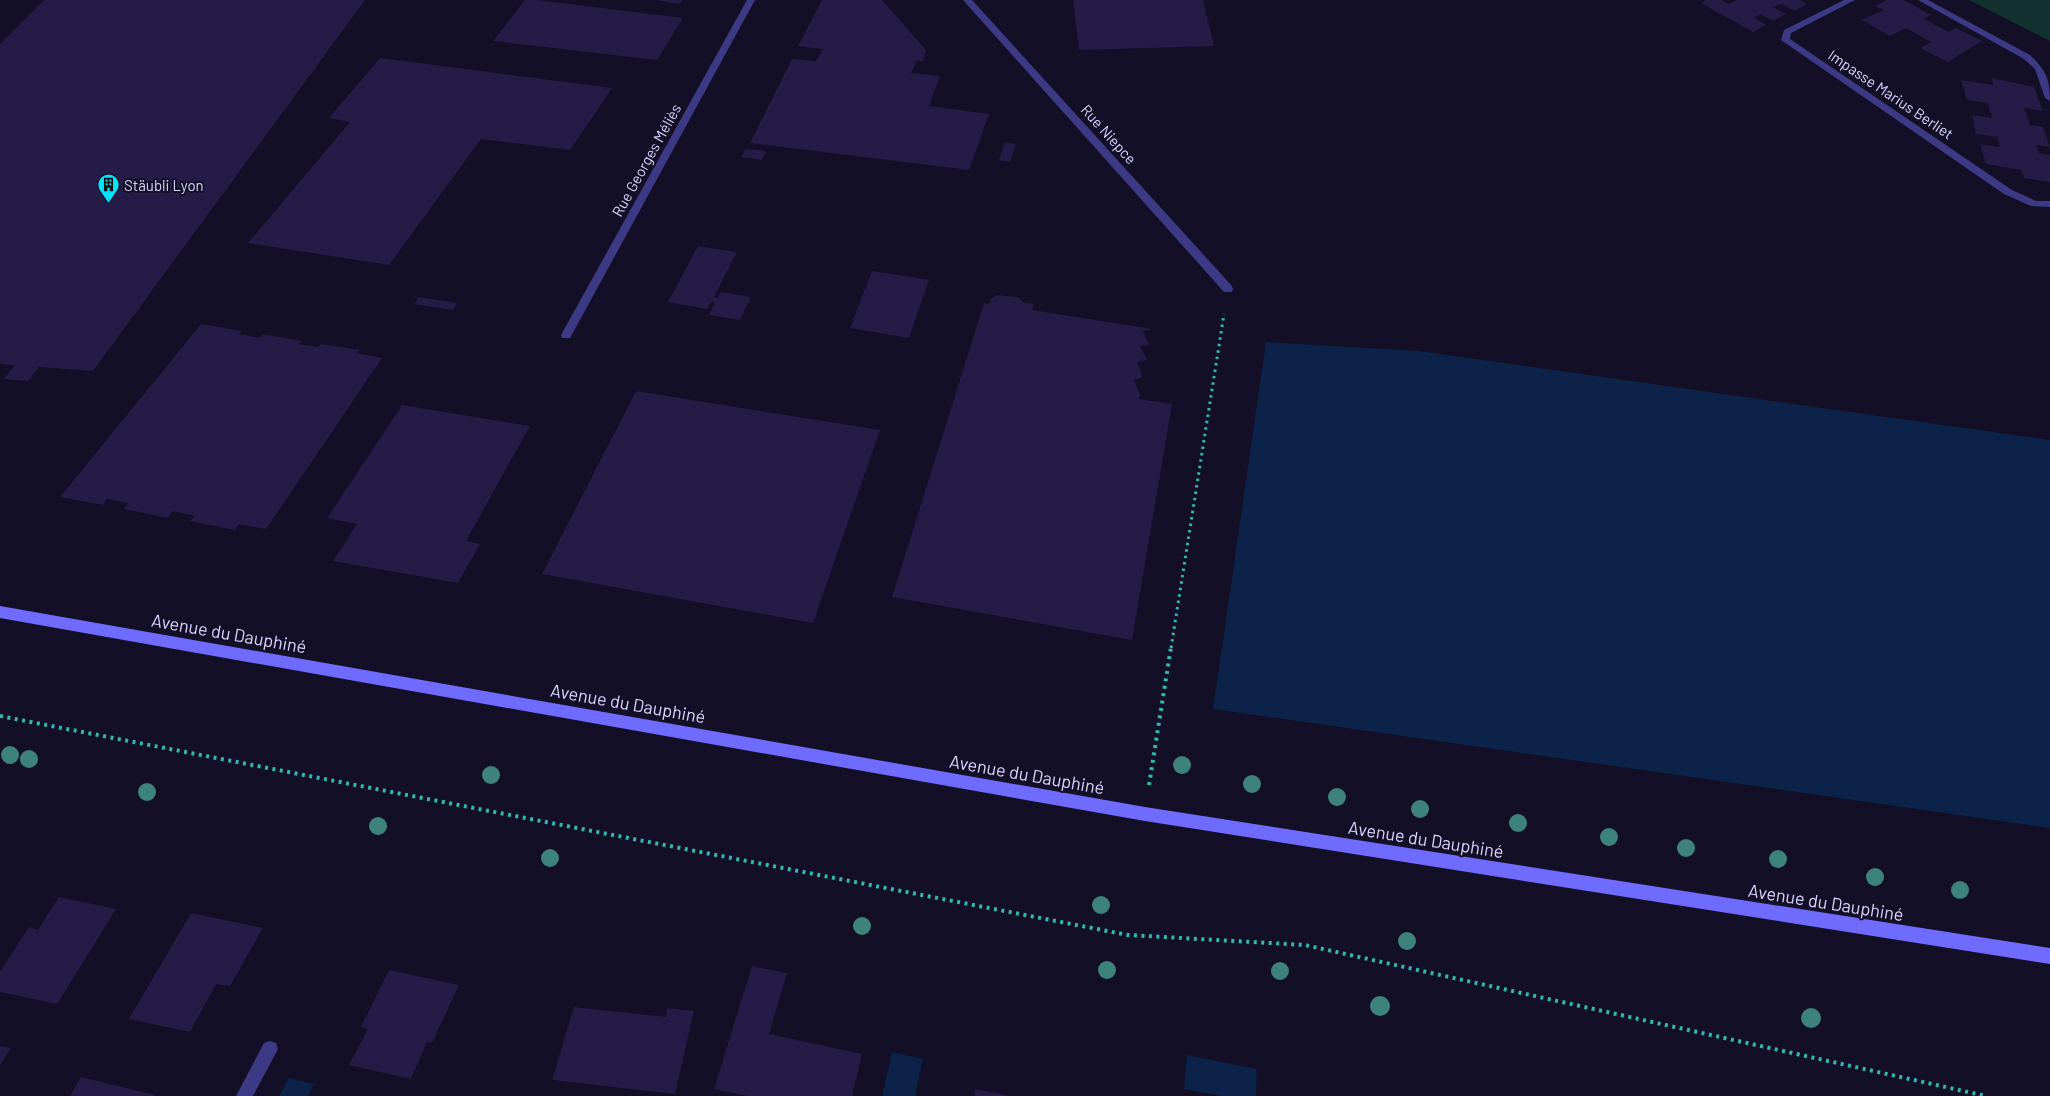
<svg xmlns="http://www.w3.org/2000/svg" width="2050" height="1096" font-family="Barlow,sans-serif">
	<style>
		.green { fill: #12302f }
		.water { fill: #0c2248 }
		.building { fill: #241b47 }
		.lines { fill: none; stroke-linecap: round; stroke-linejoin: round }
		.path-far1 { stroke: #2fb8b0; stroke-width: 3; stroke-dasharray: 2.5 4; stroke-linecap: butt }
		.path { stroke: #2fb8b0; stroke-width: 4; stroke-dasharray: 3 4.5; stroke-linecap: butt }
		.street { fill: #3d3a85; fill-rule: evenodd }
		.secondary { fill: #6f6bff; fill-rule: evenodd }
		.tree { fill: #3d827b }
		.labels { text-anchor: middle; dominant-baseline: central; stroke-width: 4; stroke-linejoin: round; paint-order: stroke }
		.far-street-label { font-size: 15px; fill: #d9d4ff; stroke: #130f26 }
		.far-poi-label { font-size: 15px; fill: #d9d4ff; stroke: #130f26; text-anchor: start }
		.street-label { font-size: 18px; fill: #d9d4ff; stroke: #130f26 }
	</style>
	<rect width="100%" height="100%" fill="#130f26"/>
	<!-- green -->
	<path class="green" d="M 1969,0 L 2050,0 L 2050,41 Z"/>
	<!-- water -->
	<g class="water">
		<path d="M 1266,342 L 1419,351 L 2050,440 L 2050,828 L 1213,709 Z"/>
		<path d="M 892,1052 L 923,1059 L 915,1096 L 882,1096 Z"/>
		<path d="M 1187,1055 L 1257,1069 L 1256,1096 L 1220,1096 L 1184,1089 Z"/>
		<path d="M 289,1078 L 314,1084 L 308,1096 L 279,1096 Z"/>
	</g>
	<!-- building -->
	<g class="building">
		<path d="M 44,0 L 365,0 L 93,371 L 39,367 L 28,381 L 4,379 L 15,365 L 0,364 L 0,44 Z"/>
		<path d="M 525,0 L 537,0 L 683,18 L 657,60 L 493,41 Z"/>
		<path d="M 656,0 L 682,0 L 680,4 Z"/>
		<path d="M 822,0 L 882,0 L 926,50 L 923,61 L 917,60 L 911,73 L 940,76 L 929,106 L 989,114 L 969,170 L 750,143 L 792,59 L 816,61 L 823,49 L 798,46 Z"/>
		<path d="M 1073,0 L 1203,0 L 1214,46 L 1079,50 Z"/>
		<path d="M 1706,0 L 1721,0 L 1729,4 L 1736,0 L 1800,0 L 1807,4 L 1795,11 L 1781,4 L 1773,7 L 1786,14 L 1773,21 L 1760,14 L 1755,18 L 1766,25 L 1753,32 L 1701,3 Z"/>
		<path d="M 1887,0 L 1904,0 L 1931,15 L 1924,19 L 1949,32 L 1956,28 L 1982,41 L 1948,62 L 1920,48 L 1931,42 L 1906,28 L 1890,36 L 1862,20 L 1884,10 L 1875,6 Z"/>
		<path d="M 380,58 L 612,88 L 570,150 L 481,139 L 389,265 L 248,243 L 350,122 L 329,118 Z"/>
		<path d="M 1992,78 L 2034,87 L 2043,111 L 2024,108 L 2030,125 L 2043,127 L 2050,147 L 2036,145 L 2039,153 L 2050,155 L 2050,182 L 2024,178 L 2021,170 L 1986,164 L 1980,144 L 2000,147 L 1997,137 L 1976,134 L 1972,115 L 1992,118 L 1988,103 L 1967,100 L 1961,80 L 1993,85 Z"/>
		<path d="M 1005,142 L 1016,144 L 1010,162 L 999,160 Z"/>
		<path d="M 746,149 L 766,151 L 762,160 L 741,157 Z"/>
		<path d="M 698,246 L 737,252 L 714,297 L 718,298 L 720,292 L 751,297 L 740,320 L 709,315 L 715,302 L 711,302 L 707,309 L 668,302 Z"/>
		<path d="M 872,271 L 929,280 L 909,338 L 850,328 Z"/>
		<path d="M 997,295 L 1018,297 L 1023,302 L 1034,304 L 1032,310 L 1152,329 L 1143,331 L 1149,345 L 1140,346 L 1147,360 L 1137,362 L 1143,377 L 1134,380 L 1140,395 L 1139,399 L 1172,404 L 1132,640 L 892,597 L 984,303 L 989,304 L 991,299 Z"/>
		<path d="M 419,297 L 457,303 L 453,310 L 414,304 Z"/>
		<path d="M 201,324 L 242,331 L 239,334 L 260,338 L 263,334 L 302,341 L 298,344 L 318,347 L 321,344 L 360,350 L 357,353 L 382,358 L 266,529 L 239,524 L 235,530 L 190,521 L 195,516 L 173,511 L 168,518 L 124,509 L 128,503 L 107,499 L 103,505 L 60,497 Z"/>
		<path d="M 636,391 L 880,430 L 813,623 L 542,574 Z"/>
		<path d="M 402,405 L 530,426 L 466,541 L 480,544 L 458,583 L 333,561 L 357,524 L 327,518 Z"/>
		<path d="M 59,897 L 116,909 L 57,1004 L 0,992 L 0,972 L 29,927 L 38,930 Z"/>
		<path d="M 191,913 L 263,928 L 230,986 L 216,984 L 190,1032 L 129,1019 Z"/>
		<path d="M 752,966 L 787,973 L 769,1034 L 862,1054 L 852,1096 L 748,1096 L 714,1089 Z"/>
		<path d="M 389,970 L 459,985 L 432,1043 L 427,1042 L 411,1079 L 349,1065 L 368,1029 L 361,1027 Z"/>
		<path d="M 574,1007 L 666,1017 L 667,1008 L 694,1011 L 675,1094 L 552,1080 Z"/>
		<path d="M 0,1046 L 11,1048 L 0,1065 Z"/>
		<path d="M 81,1077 L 155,1095 L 154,1096 L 70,1096 Z"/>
		<path d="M 975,1089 L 1005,1095 L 1005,1096 L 974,1096 Z"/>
	</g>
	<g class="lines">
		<!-- path-far1 -->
		<path class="path-far1" d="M 1171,648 L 1224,314"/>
		<!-- path -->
		<g class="path">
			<path d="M 0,716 L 1128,935 L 1305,945 L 1986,1096"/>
			<path d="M 1149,785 L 1171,647"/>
		</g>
		<!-- street -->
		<g class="street">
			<path d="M 747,0 L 755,0 L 570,338 L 562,338 L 561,335 Z"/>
			<path d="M 963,0 L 972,0 L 1232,286 L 1233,289 L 1232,292 L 1224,292 Z"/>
			<path d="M 1844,0 L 1855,0 L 1791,33 L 1790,39 L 2012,190 L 2036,201 L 2050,201 L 2050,207 L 2031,206 L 2004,194 L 1781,40 L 1784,30 Z"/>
			<path d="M 1918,0 L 1928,0 L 2030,55 C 2046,70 2050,79 2050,101 L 2045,98 L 2035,69 L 2024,59 Z"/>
			<path d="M 270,1041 L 276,1043 L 278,1049 L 253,1096 L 236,1096 L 264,1043 Z"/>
		</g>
		<!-- secondary -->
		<path class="secondary" d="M 0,606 L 1145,807 L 2050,948 L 2050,964 L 1145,821 L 0,618 Z"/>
	</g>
	<!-- trees -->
	<g class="tree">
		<circle cx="10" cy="755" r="9"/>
		<circle cx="29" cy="759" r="9"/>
		<circle cx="1182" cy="765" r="9"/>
		<circle cx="491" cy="775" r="9"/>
		<circle cx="1252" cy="784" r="9"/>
		<circle cx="147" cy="792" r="9"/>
		<circle cx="1337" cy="797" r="9"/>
		<circle cx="1420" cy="809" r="9"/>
		<circle cx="1518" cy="823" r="9"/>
		<circle cx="378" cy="826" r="9"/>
		<circle cx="1609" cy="837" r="9"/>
		<circle cx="1686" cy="848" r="9"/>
		<circle cx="550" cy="858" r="9"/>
		<circle cx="1778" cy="859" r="9"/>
		<circle cx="1875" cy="877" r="9"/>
		<circle cx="1960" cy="890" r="9"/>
		<circle cx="1101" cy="905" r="9"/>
		<circle cx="862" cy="926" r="9"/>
		<circle cx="1407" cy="941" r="9"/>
		<circle cx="1107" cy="970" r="9"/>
		<circle cx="1280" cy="971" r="9"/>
		<circle cx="1380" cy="1006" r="10"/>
		<circle cx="1811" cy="1018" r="10"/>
	</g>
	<!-- icons -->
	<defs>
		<symbol id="building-pin" viewBox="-11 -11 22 30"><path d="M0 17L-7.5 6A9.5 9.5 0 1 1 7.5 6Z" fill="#00e5ff" stroke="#130f26"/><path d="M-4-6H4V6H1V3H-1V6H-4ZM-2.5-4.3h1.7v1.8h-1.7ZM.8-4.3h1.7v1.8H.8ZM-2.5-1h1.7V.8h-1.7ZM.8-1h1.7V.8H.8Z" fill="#111"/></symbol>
	</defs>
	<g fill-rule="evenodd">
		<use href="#building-pin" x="96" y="172" width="25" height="34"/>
	</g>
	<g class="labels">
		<!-- far-street labels -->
		<g class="far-street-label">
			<text transform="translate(1891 94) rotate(34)">Impasse Marius Berliet</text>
			<text transform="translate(1109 134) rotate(48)">Rue Niepce</text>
			<text transform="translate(646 160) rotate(-61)">Rue Georges Méliès</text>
		</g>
		<!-- far-poi labels -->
		<g class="far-poi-label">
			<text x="124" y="185">Stäubli Lyon</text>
		</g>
		<!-- street labels -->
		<g class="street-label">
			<text transform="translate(229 633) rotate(10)">Avenue du Dauphiné</text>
			<text transform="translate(628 703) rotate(10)">Avenue du Dauphiné</text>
			<text transform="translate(1027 774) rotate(10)">Avenue du Dauphiné</text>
			<text transform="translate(1426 839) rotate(9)">Avenue du Dauphiné</text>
			<text transform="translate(1826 902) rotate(9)">Avenue du Dauphiné</text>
		</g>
	</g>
</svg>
